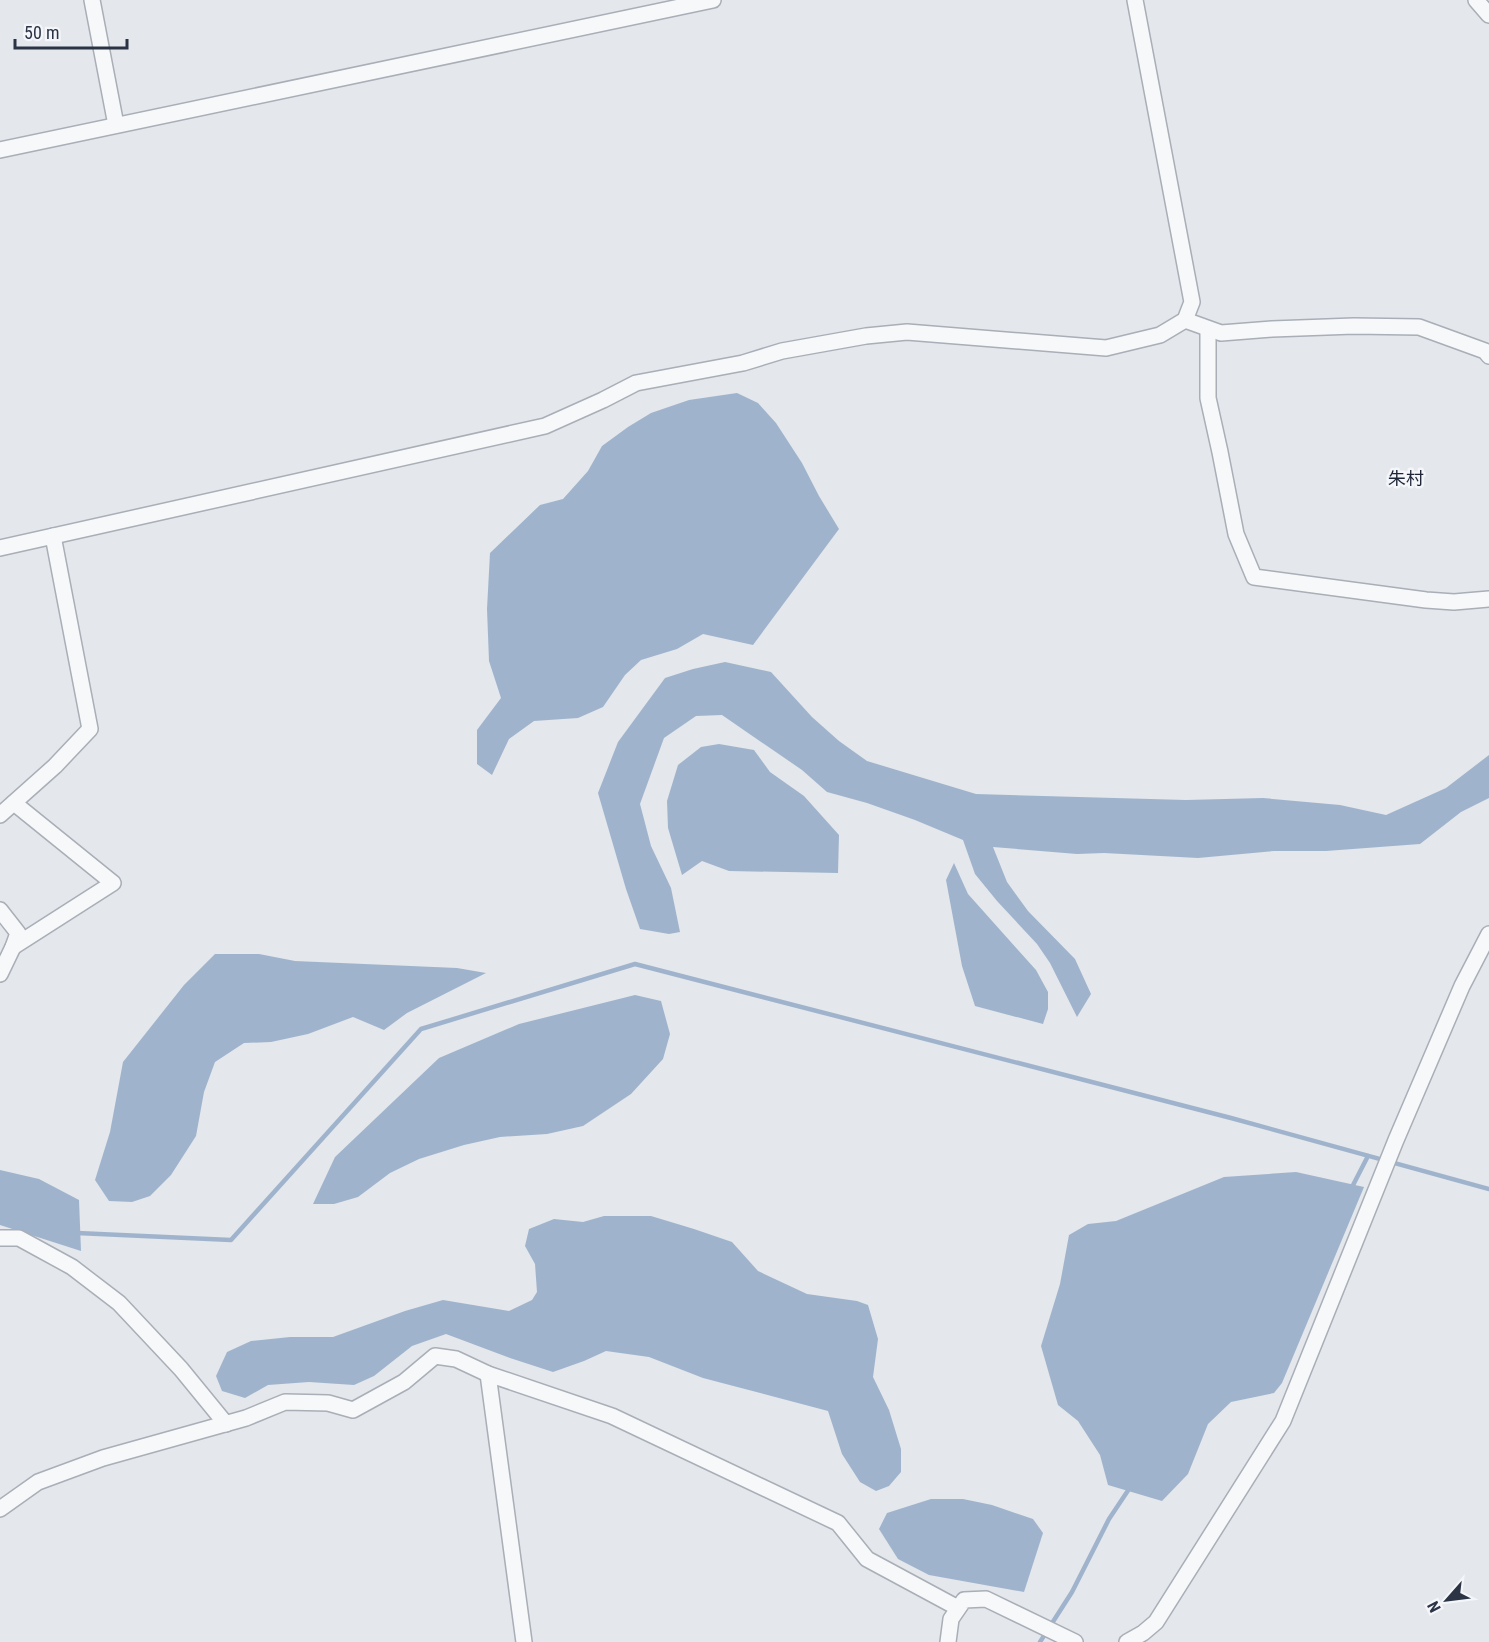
<svg xmlns="http://www.w3.org/2000/svg" width="1489" height="1642" font-family="'Roboto Condensed','Noto Sans SC',sans-serif">
	<style>
		.water { fill: #9fb4cc }
		.lines { fill: none; stroke-linecap: round; stroke-linejoin: round }
		.stream { stroke: #9fb4cc; stroke-width: 4.5 }
		.minor-casing { stroke: #a9aeb7; stroke-width: 18 }
		.minor { stroke: #f7f8fa; stroke-width: 15 }
		.labels { text-anchor: middle; dominant-baseline: central; stroke-width: 5; stroke-linejoin: round; paint-order: stroke }
		.quarter-label { font-size: 18px; fill: #1d2536; stroke: #f4f6f9 }
	</style>
	<rect width="100%" height="100%" fill="#e4e7ec"/>
	<!-- water -->
	<g class="water">
		<path d="M 737,393 L 758,403 L 776,423 L 802,463 L 819,496 L 839,529 L 753,645 L 703,634 L 677,649 L 641,660 L 625,675 L 603,707 L 578,718 L 534,721 L 509,739 L 492,775 L 477,764 L 477,730 L 501,698 L 489,661 L 487,609 L 490,553 L 540,505 L 563,499 L 588,471 L 602,446 L 628,427 L 651,413 L 689,400 Z"/>
		<path d="M 725,662 L 771,672 L 812,717 L 839,741 L 867,761 L 976,794 L 1186,800 L 1263,798 L 1340,805 L 1386,815 L 1446,788 L 1489,755 L 1489,798 L 1461,812 L 1420,844 L 1326,851 L 1274,851 L 1198,858 L 1104,853 L 1077,854 L 993,847 L 1007,882 L 1028,911 L 1075,959 L 1091,994 L 1077,1017 L 1050,963 L 1037,944 L 997,901 L 975,874 L 963,840 L 915,820 L 867,803 L 827,792 L 802,770 L 722,715 L 696,716 L 664,738 L 640,804 L 651,846 L 671,888 L 680,932 L 669,934 L 640,929 L 626,889 L 598,793 L 618,742 L 665,678 L 693,669 Z"/>
		<path d="M 719,744 L 754,750 L 770,772 L 804,796 L 839,835 L 838,873 L 729,871 L 702,861 L 682,875 L 668,828 L 667,801 L 678,765 L 701,747 Z"/>
		<path d="M 954,863 L 968,894 L 1036,970 L 1048,992 L 1048,1009 L 1043,1024 L 975,1006 L 962,966 L 946,880 Z"/>
		<path d="M 215,954 L 259,954 L 295,961 L 457,968 L 486,973 L 407,1013 L 384,1030 L 353,1017 L 308,1034 L 271,1042 L 244,1043 L 215,1062 L 204,1092 L 196,1136 L 171,1175 L 150,1196 L 132,1202 L 109,1201 L 95,1180 L 110,1132 L 123,1062 L 184,985 Z"/>
		<path d="M 635,995 L 661,1001 L 670,1034 L 663,1059 L 631,1094 L 583,1126 L 547,1134 L 500,1137 L 464,1145 L 419,1159 L 390,1173 L 358,1197 L 334,1204 L 313,1204 L 335,1157 L 439,1058 L 519,1024 Z"/>
		<path d="M 0,1170 L 39,1179 L 79,1200 L 81,1251 L 0,1225 Z"/>
		<path d="M 1296,1172 L 1364,1187 L 1282,1383 L 1274,1393 L 1231,1402 L 1208,1424 L 1188,1474 L 1162,1501 L 1108,1485 L 1100,1455 L 1078,1421 L 1058,1405 L 1041,1346 L 1060,1284 L 1069,1235 L 1088,1224 L 1116,1221 L 1224,1177 Z"/>
		<path d="M 604,1216 L 651,1216 L 694,1229 L 732,1242 L 758,1271 L 807,1294 L 857,1301 L 868,1305 L 878,1339 L 873,1377 L 889,1410 L 901,1449 L 901,1472 L 889,1486 L 876,1491 L 860,1482 L 842,1454 L 828,1411 L 703,1378 L 649,1357 L 606,1351 L 584,1361 L 553,1372 L 510,1358 L 446,1334 L 412,1346 L 374,1376 L 354,1385 L 309,1382 L 268,1385 L 245,1398 L 222,1391 L 216,1376 L 227,1352 L 251,1341 L 290,1337 L 333,1337 L 405,1311 L 443,1300 L 509,1311 L 532,1300 L 537,1292 L 535,1264 L 525,1246 L 529,1229 L 554,1219 L 583,1222 Z"/>
		<path d="M 931,1499 L 963,1499 L 992,1505 L 1033,1519 L 1043,1533 L 1024,1592 L 929,1575 L 898,1559 L 879,1529 L 887,1513 Z"/>
	</g>
	<g class="lines">
		<!-- stream -->
		<g class="stream">
			<path d="M 1351,1189 L 1368,1156"/>
			<path d="M 77,1233 L 231,1240 L 421,1029 L 635,964 L 1231,1118 L 1489,1189"/>
			<path d="M 1040,1642 L 1072,1592 L 1109,1519 L 1131,1486"/>
		</g>
		<defs>
			<g id="minor">
				<path d="M 92,0 L 116,125"/>
				<path d="M 1476,0 L 1489,15"/>
				<path d="M 0,150 L 713,0"/>
				<path d="M 1185,320 L 1221,333 L 1272,329 L 1354,326 L 1419,327 L 1485,351 L 1489,356"/>
				<path d="M 1208,329 L 1208,398 L 1220,452 L 1236,534 L 1254,577 L 1426,600 L 1454,602 L 1489,599"/>
				<path d="M 0,548 L 545,426 L 603,400 L 636,383 L 743,363 L 782,351 L 866,336 L 907,332 L 1106,348 L 1160,335 L 1185,320 L 1192,302 L 1135,0"/>
				<path d="M 0,815 L 55,766 L 90,729 L 53,536"/>
				<path d="M 0,910 L 18,933 L 13,947 L 0,974"/>
				<path d="M 13,947 L 113,883 L 14,803"/>
				<path d="M 0,1238 L 19,1238 L 72,1267 L 119,1303 L 181,1369 L 226,1424"/>
				<path d="M 488,1374 L 524,1642"/>
				<path d="M 0,1509 L 38,1482 L 103,1458 L 246,1418 L 285,1402 L 328,1403 L 353,1410 L 404,1382 L 435,1356 L 456,1359 L 488,1374 L 612,1416 L 838,1523 L 867,1559 L 958,1608"/>
				<path d="M 948,1642 L 951,1619 L 964,1600 L 986,1599 L 1075,1642"/>
				<path d="M 1127,1642 L 1143,1633 L 1156,1622 L 1283,1421 L 1396,1140 L 1462,986 L 1489,934"/>
			</g>
		</defs>
		<!-- minor casing -->
		<use href="#minor" class="minor-casing"/>
		<!-- minor -->
		<use href="#minor" class="minor"/>
	</g>
	<g class="labels">
		<!-- quarter labels -->
		<g class="quarter-label">
			<text x="1406" y="478">朱村</text>
		</g>
	</g>
	<!-- north arrow -->
	<g transform="translate(1447 1600) rotate(242)" stroke="#f4f6f9" stroke-width="4.5" paint-order="stroke">
	<path d="M0-4.5L10 22L0 15L-10 22Z" fill="#2b3445"/>
	<text y="-9" font-size="16" font-weight="bold" text-anchor="middle" fill="#2b3445">N</text>
	</g>
	<!-- scale -->
	<path d="M15 39v9h112v-9" fill="none" stroke="#2b3445" stroke-width="3"/>
	<text x="24" y="39" font-size="18" fill="#2b3445" stroke="#f4f6f9" stroke-width="4.5" paint-order="stroke">50 m</text>
</svg>
